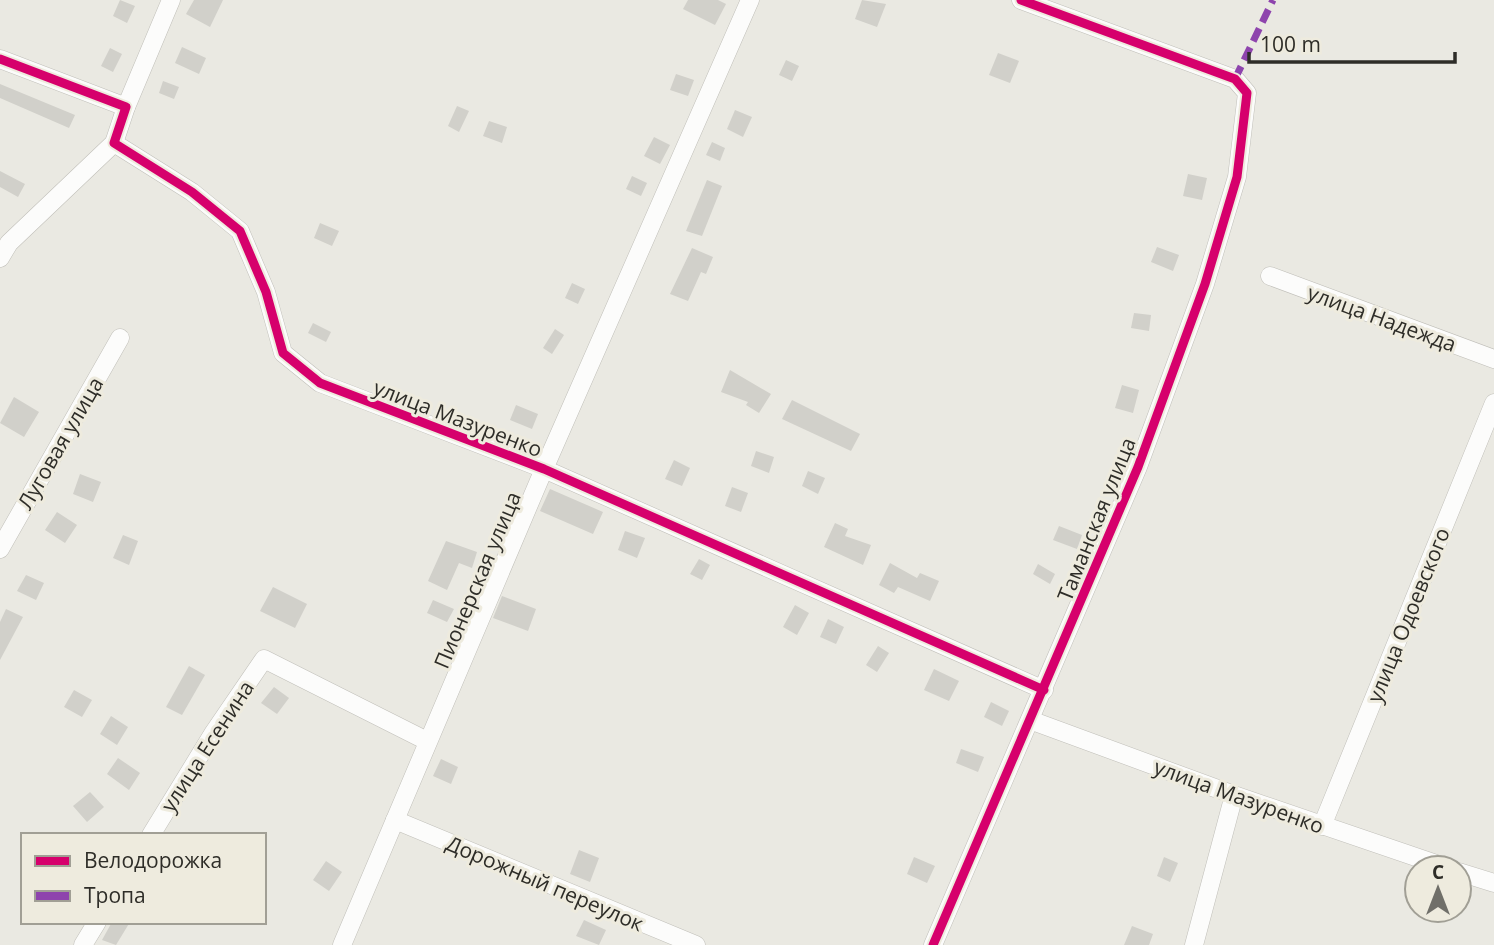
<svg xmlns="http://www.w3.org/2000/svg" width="1494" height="945" font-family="'Open Sans',sans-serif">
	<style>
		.building { fill: #d1d0ca }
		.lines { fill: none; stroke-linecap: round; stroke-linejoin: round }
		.minor-casing { stroke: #c0bfb9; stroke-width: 19 }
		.minor { stroke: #fcfcfb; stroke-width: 18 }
		.quiet { stroke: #8e44ad; stroke-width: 7; stroke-dasharray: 14 7; stroke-linecap: butt }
		.cycleway-casing { stroke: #eeebde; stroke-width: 13 }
		.cycleway { stroke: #d6006c; stroke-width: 9 }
		.labels { text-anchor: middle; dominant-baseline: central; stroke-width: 6; stroke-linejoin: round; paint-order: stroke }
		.street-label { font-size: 21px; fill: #2e2d28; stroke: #eeebde }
	</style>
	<rect width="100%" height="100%" fill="#eae9e2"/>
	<!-- building -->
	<g class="building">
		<path d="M 120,0 L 135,6 L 127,23 L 113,16 Z"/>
		<path d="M 194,0 L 223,0 L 210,27 L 186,14 Z"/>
		<path d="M 688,0 L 718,0 L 726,4 L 715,25 L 683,9 Z"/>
		<path d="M 862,0 L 886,4 L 877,27 L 855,19 Z"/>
		<path d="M 182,47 L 206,58 L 199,74 L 175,63 Z"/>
		<path d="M 110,48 L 122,54 L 113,72 L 101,66 Z"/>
		<path d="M 998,53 L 1019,61 L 1010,83 L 989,75 Z"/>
		<path d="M 786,60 L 799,66 L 792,81 L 779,75 Z"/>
		<path d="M 676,74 L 694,80 L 688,96 L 670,90 Z"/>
		<path d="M 163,81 L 179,87 L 174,99 L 159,93 Z"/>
		<path d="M 0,84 L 75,115 L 69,128 L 0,98 Z"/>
		<path d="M 457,106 L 469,111 L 459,132 L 448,126 Z"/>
		<path d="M 735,110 L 752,117 L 743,137 L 727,129 Z"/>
		<path d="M 489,121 L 507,127 L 502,143 L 483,136 Z"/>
		<path d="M 654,137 L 670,145 L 660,164 L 644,156 Z"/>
		<path d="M 712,142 L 725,148 L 720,161 L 706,155 Z"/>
		<path d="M 0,171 L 25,184 L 18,197 L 0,187 Z"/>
		<path d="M 1188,174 L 1207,178 L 1202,200 L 1183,196 Z"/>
		<path d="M 632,176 L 647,183 L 641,196 L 626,189 Z"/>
		<path d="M 707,180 L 722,186 L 702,236 L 686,231 Z"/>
		<path d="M 320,223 L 339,231 L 332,246 L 314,238 Z"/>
		<path d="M 1157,247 L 1179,255 L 1173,271 L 1151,262 Z"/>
		<path d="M 692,248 L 713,257 L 706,274 L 701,272 L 688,301 L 670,294 Z"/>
		<path d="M 572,283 L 585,289 L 578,304 L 565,298 Z"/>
		<path d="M 1134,313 L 1151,315 L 1149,331 L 1131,328 Z"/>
		<path d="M 313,323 L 331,332 L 326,342 L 308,333 Z"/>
		<path d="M 555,329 L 564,335 L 552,354 L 543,348 Z"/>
		<path d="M 730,370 L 771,394 L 759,413 L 746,405 L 748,402 L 721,392 Z"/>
		<path d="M 1122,385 L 1139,390 L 1133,413 L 1115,408 Z"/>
		<path d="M 14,397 L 39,412 L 24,437 L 0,423 Z"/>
		<path d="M 792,400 L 860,434 L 851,451 L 782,419 Z"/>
		<path d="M 516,405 L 538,414 L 532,429 L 510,420 Z"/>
		<path d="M 756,451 L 774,457 L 769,473 L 751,466 Z"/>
		<path d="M 674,460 L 690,468 L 682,486 L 665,479 Z"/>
		<path d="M 808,471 L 825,478 L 818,494 L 802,486 Z"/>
		<path d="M 80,474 L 101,482 L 93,502 L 73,494 Z"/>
		<path d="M 732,487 L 748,493 L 741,512 L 725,506 Z"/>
		<path d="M 550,489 L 603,512 L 593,534 L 540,511 Z"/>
		<path d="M 57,512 L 77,525 L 65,543 L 45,530 Z"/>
		<path d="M 835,523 L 848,529 L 845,536 L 871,545 L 863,565 L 824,547 Z"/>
		<path d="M 1059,526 L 1082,535 L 1077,549 L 1053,540 Z"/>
		<path d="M 625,531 L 645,538 L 637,558 L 618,550 Z"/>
		<path d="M 123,535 L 138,541 L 129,565 L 113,558 Z"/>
		<path d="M 446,541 L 477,552 L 472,568 L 459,563 L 447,590 L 428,581 Z"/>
		<path d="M 699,559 L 710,565 L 702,580 L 690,574 Z"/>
		<path d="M 890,563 L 917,578 L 920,573 L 939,581 L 930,601 L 898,587 L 894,593 L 879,585 Z"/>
		<path d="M 1038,564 L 1055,574 L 1050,584 L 1033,574 Z"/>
		<path d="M 26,575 L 44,583 L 36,600 L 17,591 Z"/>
		<path d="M 273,587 L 307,604 L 295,628 L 260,611 Z"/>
		<path d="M 502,596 L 536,609 L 528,631 L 493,618 Z"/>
		<path d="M 433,600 L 454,609 L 447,622 L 427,613 Z"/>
		<path d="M 795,605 L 809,613 L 797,635 L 783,627 Z"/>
		<path d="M 6,609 L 23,617 L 0,660 L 0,622 Z"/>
		<path d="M 828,619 L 844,627 L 836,644 L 820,637 Z"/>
		<path d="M 878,646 L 889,653 L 877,672 L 866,665 Z"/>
		<path d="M 189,666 L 205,675 L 182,715 L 166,707 Z"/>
		<path d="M 934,669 L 959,681 L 949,701 L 924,690 Z"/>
		<path d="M 274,687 L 289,698 L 277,714 L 261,703 Z"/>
		<path d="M 74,690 L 92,700 L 82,717 L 64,707 Z"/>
		<path d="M 991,702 L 1009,711 L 1002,726 L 984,717 Z"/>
		<path d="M 111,716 L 128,727 L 117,745 L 100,734 Z"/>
		<path d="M 961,749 L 984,757 L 978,772 L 956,763 Z"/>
		<path d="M 118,758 L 140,773 L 129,790 L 107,774 Z"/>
		<path d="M 441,759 L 458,767 L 451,784 L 433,776 Z"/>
		<path d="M 90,792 L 104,807 L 87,822 L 73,806 Z"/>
		<path d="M 579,850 L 599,858 L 590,882 L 570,874 Z"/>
		<path d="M 914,857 L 935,866 L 927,883 L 907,874 Z"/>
		<path d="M 1164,857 L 1178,863 L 1170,882 L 1157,876 Z"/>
		<path d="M 326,861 L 342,872 L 329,891 L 313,880 Z"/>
		<path d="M 584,920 L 606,930 L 599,945 L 576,936 Z"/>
		<path d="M 112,922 L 130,922 L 116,945 L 102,940 Z"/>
		<path d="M 1132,926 L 1153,934 L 1149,945 L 1124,945 Z"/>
	</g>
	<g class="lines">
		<defs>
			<g id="minor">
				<path d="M 0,59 L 126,107 L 114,143 L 192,192 L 240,231 L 266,292 L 283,353 L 320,383 L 544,469 L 1044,690"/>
				<path d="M 126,107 L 171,0"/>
				<path d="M 0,258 L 9,243 L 114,143"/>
				<path d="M 1270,276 L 1494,359"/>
				<path d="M 0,549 L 120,338"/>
				<path d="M 1030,720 L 1234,795 L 1448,868"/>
				<path d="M 395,820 L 696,945"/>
				<path d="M 1322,826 L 1494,403"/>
				<path d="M 151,835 L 214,732 L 264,659 L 427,741"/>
				<path d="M 1459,872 L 1494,883"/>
				<path d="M 83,945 L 97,922"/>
				<path d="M 342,945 L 544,469 L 750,0"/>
				<path d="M 933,945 L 1138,467 L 1205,284 L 1237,177 L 1247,93 L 1235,79 L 1021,0"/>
				<path d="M 1194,945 L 1234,795"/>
			</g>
		</defs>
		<!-- minor casing -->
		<use href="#minor" class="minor-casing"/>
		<!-- minor -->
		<use href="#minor" class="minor"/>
		<!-- quiet -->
		<path class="quiet" d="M 1235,79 L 1273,0"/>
		<defs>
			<g id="cycleway">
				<path d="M 0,59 L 126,107 L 114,143 L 192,192 L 240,231 L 266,292 L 283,353 L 320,383 L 544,469 L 1044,690"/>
				<path d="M 933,945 L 1138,467 L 1205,284 L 1237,177 L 1247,93 L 1235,79 L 1021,0"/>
			</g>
		</defs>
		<!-- cycleway casing -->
		<use href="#cycleway" class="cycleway-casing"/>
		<!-- cycleway -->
		<use href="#cycleway" class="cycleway"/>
	</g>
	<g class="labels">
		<!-- street labels -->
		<g class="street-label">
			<text transform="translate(1382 318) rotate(20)">улица Надежда</text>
			<text transform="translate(458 418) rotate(21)">улица Мазуренко</text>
			<text transform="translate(60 443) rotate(-60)">Луговая улица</text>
			<text transform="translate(1096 519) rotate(-68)">Таманская улица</text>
			<text transform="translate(477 580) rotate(-67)">Пионерская улица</text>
			<text transform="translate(1408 615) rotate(-68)">улица Одоевского</text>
			<text transform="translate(207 746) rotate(-57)">улица Есенина</text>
			<text transform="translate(1239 796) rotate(20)">улица Мазуренко</text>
			<text transform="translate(545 883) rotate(23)">Дорожный переулок</text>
		</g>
	</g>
	<!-- legend -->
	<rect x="21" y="833" width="245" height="91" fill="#eeebde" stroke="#a19f95" stroke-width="2"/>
	<rect x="35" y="856" width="35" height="10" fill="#d6006c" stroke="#a19f95" stroke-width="2"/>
	<text x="84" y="868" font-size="21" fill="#2e2d28">Велодорожка</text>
	<rect x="35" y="891" width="35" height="10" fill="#8e44ad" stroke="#a19f95" stroke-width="2"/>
	<text x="84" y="903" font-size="21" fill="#2e2d28">Тропа</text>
	<!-- north arrow -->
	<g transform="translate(1438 889)"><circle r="33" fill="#eeebde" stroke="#a19f95" stroke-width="2"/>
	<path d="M0-5L12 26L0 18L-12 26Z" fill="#706f69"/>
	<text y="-10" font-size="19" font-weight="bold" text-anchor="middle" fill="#2e2d28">С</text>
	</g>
	<!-- scale -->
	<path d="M1249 52v10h206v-10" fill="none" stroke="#2e2d28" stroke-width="3.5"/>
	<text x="1260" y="52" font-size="21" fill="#2e2d28" stroke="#eeebde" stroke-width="5" paint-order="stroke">100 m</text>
</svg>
